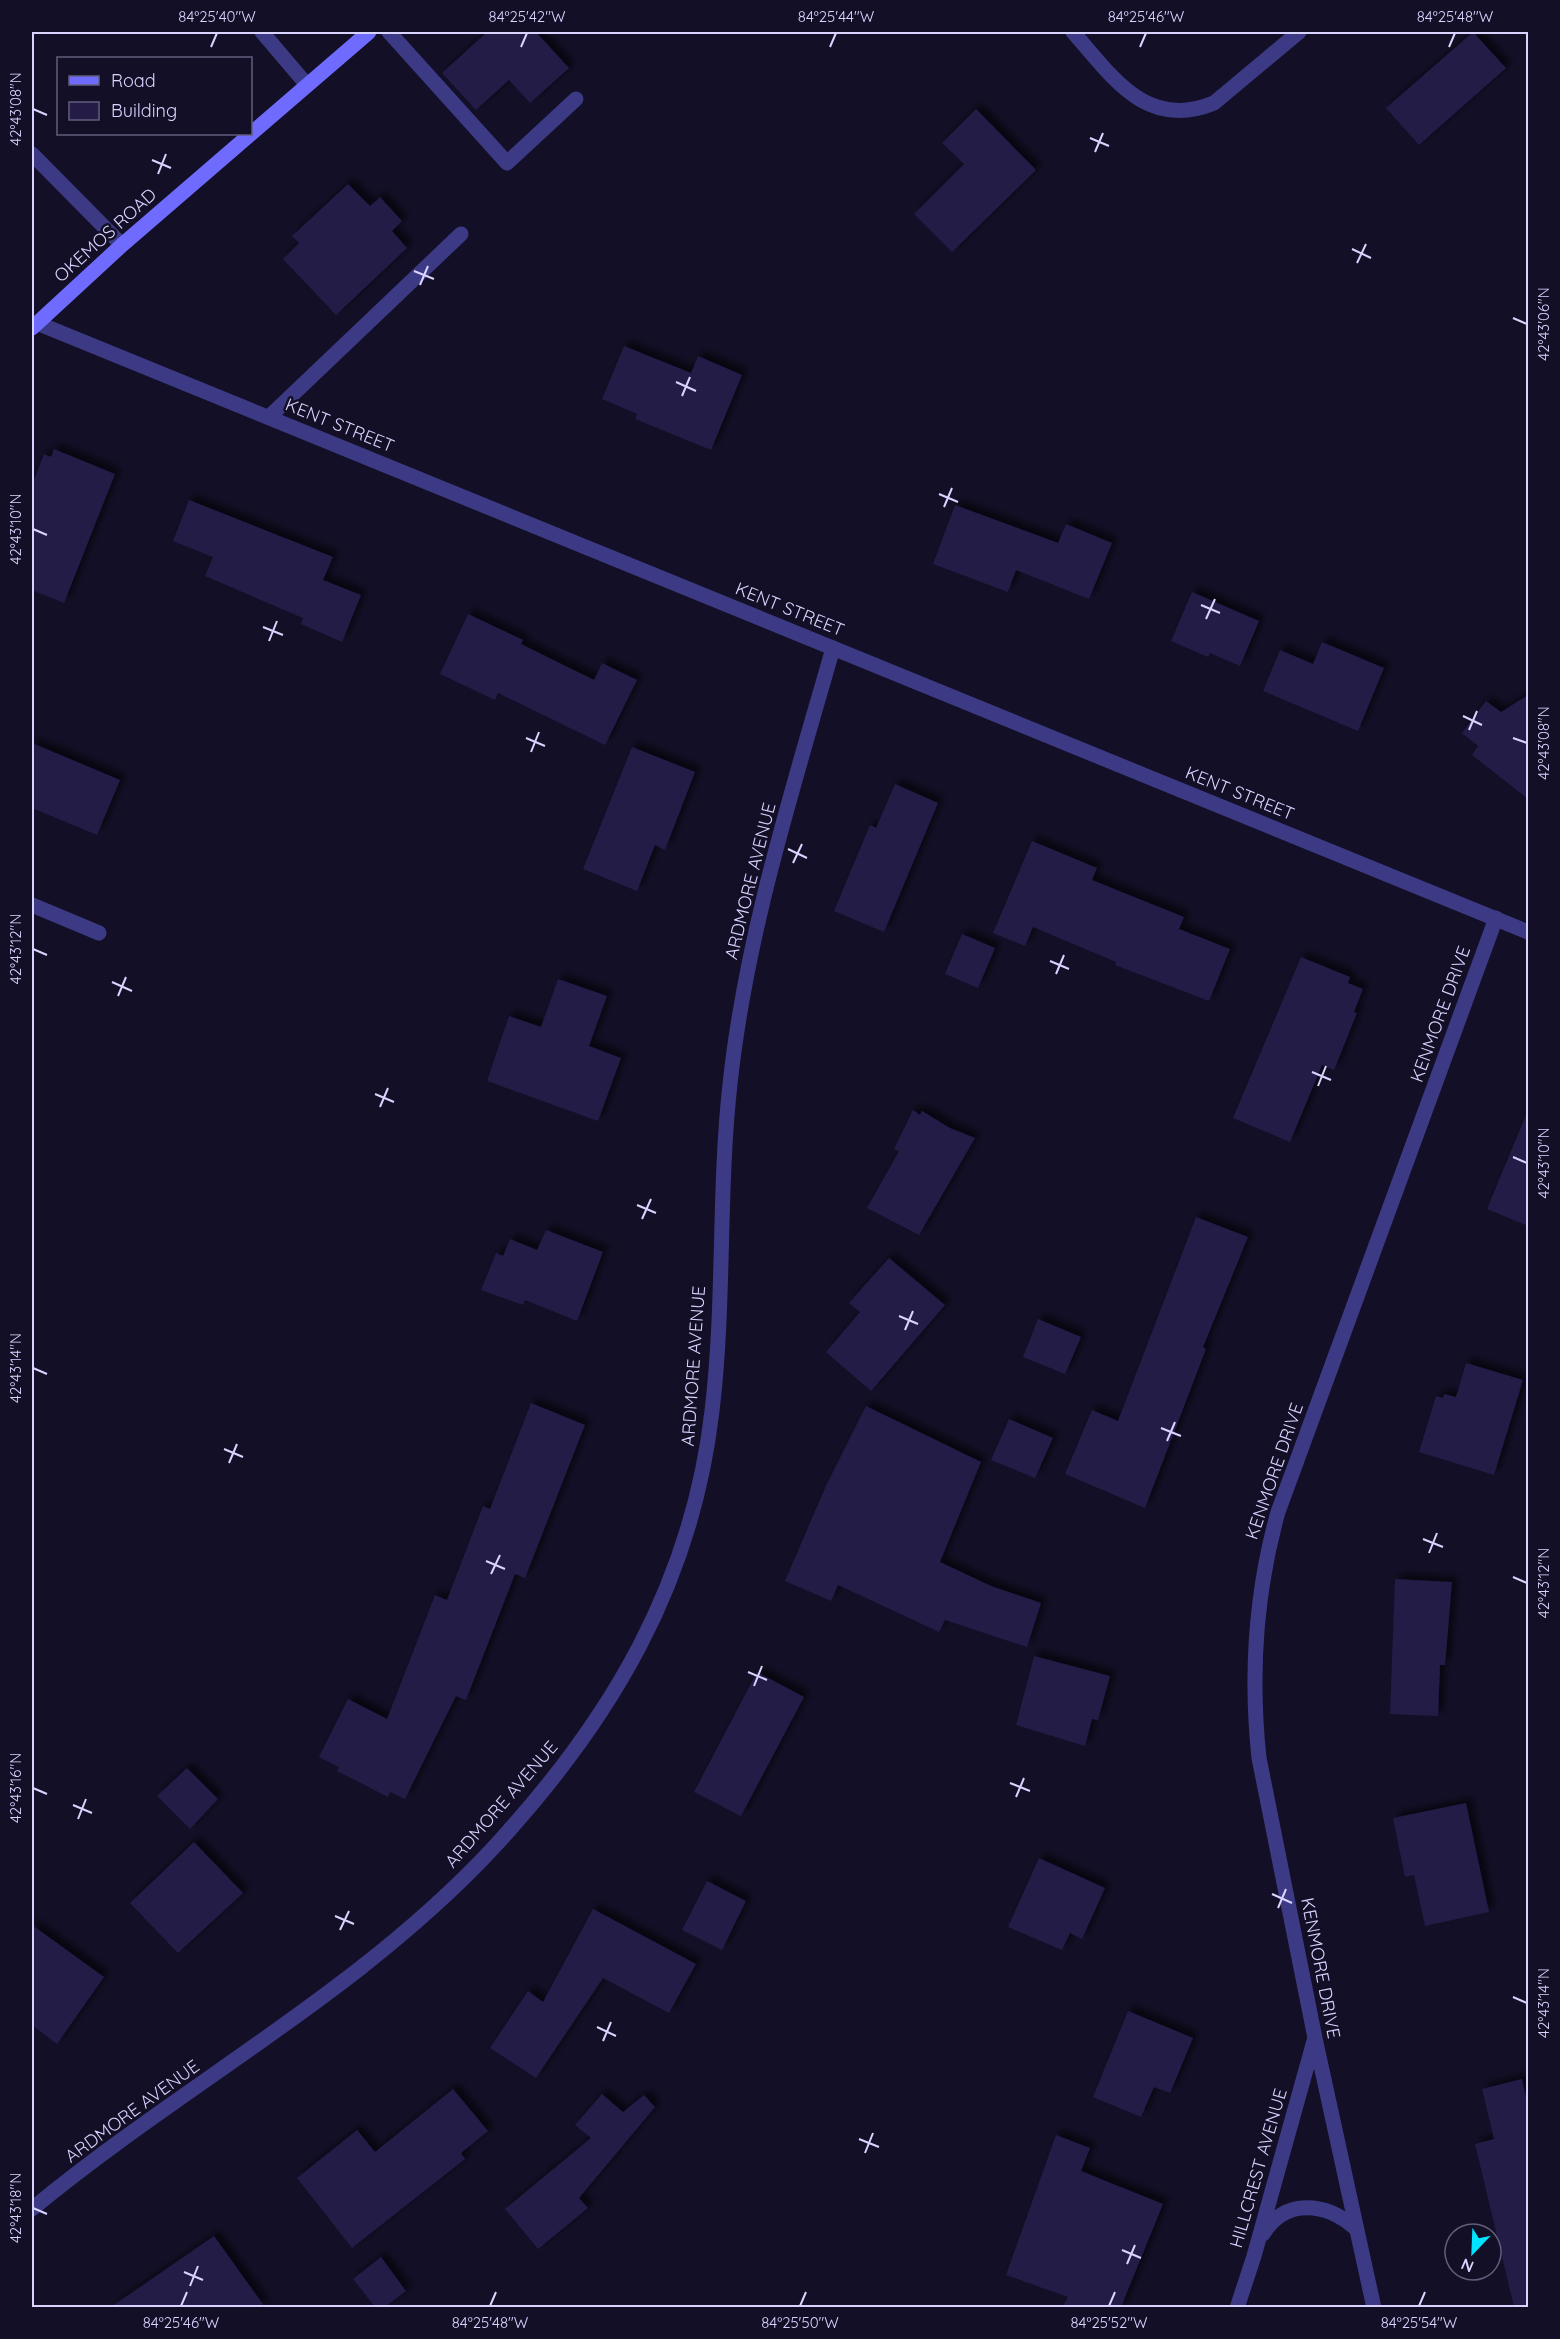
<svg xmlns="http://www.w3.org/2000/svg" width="1560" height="2339" font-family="Quicksand,sans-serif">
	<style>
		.building { fill: #241b47; filter: url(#shadow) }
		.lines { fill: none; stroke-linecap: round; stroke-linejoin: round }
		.lane { stroke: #3d3a85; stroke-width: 15 }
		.street { stroke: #3d3a85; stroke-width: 15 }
		.secondary { stroke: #6f6bff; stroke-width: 15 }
		.ticks { fill: none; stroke: #d9d4ff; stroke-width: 2 }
		.labels { text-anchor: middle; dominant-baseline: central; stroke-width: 5; stroke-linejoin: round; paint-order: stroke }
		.street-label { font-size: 18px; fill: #d9d4ff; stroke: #130f26 }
		.neatline { fill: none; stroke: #d9d4ff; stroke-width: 2 }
		.ticks-label { font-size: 15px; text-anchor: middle; fill: #d9d4ff }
	</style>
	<defs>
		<filter id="shadow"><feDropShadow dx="5.5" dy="-5.5" stdDeviation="3" flood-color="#0009"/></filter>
	</defs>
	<rect width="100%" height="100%" fill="#130f26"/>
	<!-- building -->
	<g class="building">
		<path d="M 487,32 L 536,32 L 569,68 L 530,103 L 509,80 L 476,110 L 442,73 Z"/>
		<path d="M 1473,32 L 1506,68 L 1419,145 L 1386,108 Z"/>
		<path d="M 976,109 L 1036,170 L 952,252 L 914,214 L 964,164 L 942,143 Z"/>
		<path d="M 348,184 L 370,206 L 380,197 L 402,221 L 392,231 L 407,248 L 336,315 L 283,259 L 299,243 L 292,236 Z"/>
		<path d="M 624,346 L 691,373 L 698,356 L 742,375 L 711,450 L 635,419 L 637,414 L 602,399 Z"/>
		<path d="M 54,449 L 115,474 L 64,603 L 32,590 L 32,485 L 44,454 L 51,457 Z"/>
		<path d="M 189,500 L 333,557 L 323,580 L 361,595 L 342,642 L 301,624 L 303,618 L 205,576 L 213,557 L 173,541 Z"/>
		<path d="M 955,505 L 1058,543 L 1066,524 L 1112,543 L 1089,599 L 1016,570 L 1008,592 L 933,564 Z"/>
		<path d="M 1192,592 L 1259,621 L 1240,666 L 1210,653 L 1208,657 L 1171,641 Z"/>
		<path d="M 468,614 L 523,640 L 521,644 L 594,680 L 602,663 L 637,680 L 605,745 L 498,693 L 495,700 L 440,674 Z"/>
		<path d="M 1322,642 L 1384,668 L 1358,731 L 1263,691 L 1280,650 L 1313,664 Z"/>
		<path d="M 1528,695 L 1528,799 L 1472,755 L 1478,746 L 1462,733 L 1486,701 L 1501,712 Z"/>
		<path d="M 32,743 L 120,780 L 97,835 L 32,808 Z"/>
		<path d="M 632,747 L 695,772 L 665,850 L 655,845 L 637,891 L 583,869 Z"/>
		<path d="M 895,784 L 938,803 L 884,932 L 834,911 L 870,825 L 876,828 Z"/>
		<path d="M 1032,841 L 1097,868 L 1092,880 L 1184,917 L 1179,929 L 1230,949 L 1209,1001 L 1115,965 L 1116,962 L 1033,927 L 1025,946 L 993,933 Z"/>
		<path d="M 962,934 L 995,948 L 978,988 L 945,974 Z"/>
		<path d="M 1301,957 L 1350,977 L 1348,983 L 1363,989 L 1354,1012 L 1357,1013 L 1334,1070 L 1322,1065 L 1290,1142 L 1233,1118 Z"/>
		<path d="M 558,979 L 607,996 L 589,1046 L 621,1058 L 598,1121 L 487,1081 L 509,1016 L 541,1027 Z"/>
		<path d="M 913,1110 L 920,1115 L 922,1111 L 950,1128 L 975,1138 L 919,1235 L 867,1208 L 899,1151 L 894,1149 Z"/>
		<path d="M 1528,1110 L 1528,1226 L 1487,1209 Z"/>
		<path d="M 1196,1217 L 1248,1237 L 1203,1347 L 1206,1349 L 1145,1508 L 1065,1474 L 1092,1410 L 1118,1421 Z"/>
		<path d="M 546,1230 L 603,1252 L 577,1321 L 525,1300 L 523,1305 L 481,1290 L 496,1253 L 503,1256 L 510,1239 L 537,1250 Z"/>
		<path d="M 889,1258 L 945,1305 L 871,1391 L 826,1352 L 860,1312 L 849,1303 Z"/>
		<path d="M 1038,1319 L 1081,1337 L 1065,1374 L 1023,1357 Z"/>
		<path d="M 1466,1363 L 1523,1380 L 1494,1475 L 1419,1452 L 1436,1396 L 1443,1398 L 1444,1394 L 1456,1397 Z"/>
		<path d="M 531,1403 L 585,1425 L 525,1578 L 515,1574 L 466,1700 L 456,1696 L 405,1799 L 390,1792 L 388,1797 L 337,1771 L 339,1767 L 319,1757 L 348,1699 L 387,1719 L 435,1595 L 447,1600 L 483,1506 L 490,1509 Z"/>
		<path d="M 866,1406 L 981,1462 L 940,1562 L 991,1586 L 1041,1603 L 1027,1647 L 945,1620 L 939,1632 L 838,1585 L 831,1601 L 785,1581 L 825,1488 Z"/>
		<path d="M 1009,1419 L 1053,1438 L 1035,1478 L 991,1460 Z"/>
		<path d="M 1395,1579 L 1452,1582 L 1445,1665 L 1440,1665 L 1438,1716 L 1390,1714 Z"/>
		<path d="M 1034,1656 L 1110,1676 L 1098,1720 L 1092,1719 L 1085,1746 L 1016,1725 Z"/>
		<path d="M 757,1672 L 804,1697 L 741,1816 L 694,1792 Z"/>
		<path d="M 187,1768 L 218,1799 L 190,1829 L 157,1796 Z"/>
		<path d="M 1466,1803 L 1489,1912 L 1425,1926 L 1414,1875 L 1405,1877 L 1393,1818 Z"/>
		<path d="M 194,1842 L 243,1893 L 178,1953 L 130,1903 Z"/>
		<path d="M 1039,1858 L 1105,1888 L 1082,1939 L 1070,1933 L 1062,1950 L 1008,1927 Z"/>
		<path d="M 707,1881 L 746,1901 L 722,1950 L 682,1930 Z"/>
		<path d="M 593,1909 L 696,1964 L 669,2013 L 603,1978 L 536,2078 L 490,2048 L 528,1991 L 543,2002 Z"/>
		<path d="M 32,1925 L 104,1977 L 57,2044 L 32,2025 Z"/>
		<path d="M 1128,2011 L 1193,2038 L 1170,2093 L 1154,2087 L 1141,2117 L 1093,2097 Z"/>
		<path d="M 1522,2079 L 1528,2106 L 1528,2307 L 1514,2307 L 1475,2144 L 1494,2139 L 1482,2089 Z"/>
		<path d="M 453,2089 L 488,2131 L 461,2153 L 465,2159 L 352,2248 L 297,2178 L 357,2130 L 375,2152 Z"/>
		<path d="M 602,2094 L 623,2112 L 644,2095 L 655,2107 L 579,2198 L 588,2208 L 538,2249 L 505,2209 L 591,2138 L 575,2125 Z"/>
		<path d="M 1056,2135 L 1090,2148 L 1081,2171 L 1163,2204 L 1121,2307 L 1062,2307 L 1068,2297 L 1006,2275 Z"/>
		<path d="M 214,2236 L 265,2307 L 111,2307 Z"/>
		<path d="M 381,2257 L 406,2291 L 385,2307 L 375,2307 L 353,2279 Z"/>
	</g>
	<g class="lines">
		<!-- lane -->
		<g class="lane">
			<path d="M 262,32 L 307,85"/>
			<path d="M 389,32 L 507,163 L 576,99"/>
			<path d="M 32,154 L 122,245"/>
			<path d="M 269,417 L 461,234"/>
			<path d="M 32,905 L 99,933"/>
		</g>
		<!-- street -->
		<g class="street">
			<path d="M 1073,32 C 1112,76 1146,131 1214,103 L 1299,32"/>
			<path d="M 37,323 L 1528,932"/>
			<path d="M 32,2209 C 183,2084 360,1992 495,1846 C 611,1720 692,1584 712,1411 C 725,1303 718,1192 730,1084 C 746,935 792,792 833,648"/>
			<path d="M 1263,2234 C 1286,2197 1327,2203 1355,2228"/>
			<path d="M 1237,2308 L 1254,2256 L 1314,2041"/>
			<path d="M 1374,2308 L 1315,2038 L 1259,1758 C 1250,1673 1255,1594 1278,1512 L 1496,918"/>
		</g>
		<!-- secondary -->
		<path class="secondary" d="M 32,328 L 122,245 L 369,32"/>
	</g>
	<!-- ticks -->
	<path class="ticks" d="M 211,47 L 217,33M 521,47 L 527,33M 830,47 L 836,33M 1140,47 L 1146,33M 1449,47 L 1455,33M 33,109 L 47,115M 1090,138 L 1109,146M 1095,152 L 1103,133M 152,160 L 171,168M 158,174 L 166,154M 1352,249 L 1371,258M 1357,263 L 1366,244M 414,271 L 434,279M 420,285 L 428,266M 1513,318 L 1527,324M 676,382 L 696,391M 682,396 L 690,377M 939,494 L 958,502M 944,507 L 952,488M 33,529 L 47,535M 1201,605 L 1220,613M 1206,619 L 1215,599M 263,627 L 283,635M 269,641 L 277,621M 1463,716 L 1482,725M 1469,730 L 1477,711M 526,738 L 545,746M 1513,738 L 1527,743M 531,752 L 539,732M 788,849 L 807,858M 793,863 L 802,844M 33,949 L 47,955M 1050,961 L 1069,969M 1056,974 L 1064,955M 112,982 L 132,991M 118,996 L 126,977M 1312,1072 L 1331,1080M 1318,1086 L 1326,1066M 375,1094 L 394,1102M 380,1107 L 388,1088M 1513,1157 L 1527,1163M 637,1205 L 656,1213M 642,1219 L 651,1199M 899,1316 L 918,1324M 905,1330 L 913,1311M 33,1368 L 47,1374M 1161,1428 L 1181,1436M 1167,1441 L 1175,1422M 224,1449 L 243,1457M 229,1463 L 237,1444M 1423,1539 L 1443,1547M 1429,1553 L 1437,1533M 486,1561 L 505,1569M 491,1574 L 500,1555M 1513,1577 L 1527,1583M 748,1672 L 767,1680M 754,1686 L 762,1666M 1010,1783 L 1030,1791M 33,1788 L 47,1794M 1016,1797 L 1024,1778M 73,1805 L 92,1813M 78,1819 L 86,1799M 1272,1894 L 1292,1903M 1278,1908 L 1286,1889M 335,1916 L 354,1924M 340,1930 L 349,1911M 1513,1997 L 1527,2003M 597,2027 L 616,2036M 603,2041 L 611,2022M 859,2139 L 879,2147M 865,2153 L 873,2133M 33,2208 L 47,2214M 1122,2250 L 1141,2258M 1127,2264 L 1135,2245M 184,2272 L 203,2280M 190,2286 L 198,2266M 181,2306 L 187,2292M 490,2306 L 496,2292M 800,2306 L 806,2292M 1109,2306 L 1115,2292M 1419,2306 L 1425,2292"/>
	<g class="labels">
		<!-- street labels -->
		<g class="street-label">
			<text transform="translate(105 235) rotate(-42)">OKEMOS ROAD</text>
			<text transform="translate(340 425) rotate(22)">KENT STREET</text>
			<text transform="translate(790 609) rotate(22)">KENT STREET</text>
			<text transform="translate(1240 793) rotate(22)">KENT STREET</text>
			<text transform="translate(750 881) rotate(-76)">ARDMORE AVENUE</text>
			<text transform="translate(1440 1014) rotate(-70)">KENMORE DRIVE</text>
			<text transform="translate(693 1366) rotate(-86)">ARDMORE AVENUE</text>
			<text transform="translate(1274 1471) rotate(-71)">KENMORE DRIVE</text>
			<text transform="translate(501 1804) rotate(-49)">ARDMORE AVENUE</text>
			<text transform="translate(1321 1968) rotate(79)">KENMORE DRIVE</text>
			<text transform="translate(132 2111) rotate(-36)">ARDMORE AVENUE</text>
			<text transform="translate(1258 2168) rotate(-74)">HILLCREST AVENUE</text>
		</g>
	</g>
	<!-- border -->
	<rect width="1560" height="2339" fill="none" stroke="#130f26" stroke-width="66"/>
	<!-- legend -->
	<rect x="57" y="57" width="195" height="78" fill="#130f26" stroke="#625e7d" stroke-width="1.5"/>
	<rect x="69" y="76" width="30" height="9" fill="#6f6bff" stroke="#625e7d" stroke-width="1.5"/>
	<text x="111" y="87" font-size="18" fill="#d9d4ff">Road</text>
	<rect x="69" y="102" width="30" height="18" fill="#241b47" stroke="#625e7d" stroke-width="1.5"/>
	<text x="111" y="117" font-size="18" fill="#d9d4ff">Building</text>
	<!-- north arrow -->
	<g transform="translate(1473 2252) rotate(203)"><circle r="28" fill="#130f26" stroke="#625e7d" stroke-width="1.5"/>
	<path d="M0-4.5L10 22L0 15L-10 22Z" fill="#00e5ff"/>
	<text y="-9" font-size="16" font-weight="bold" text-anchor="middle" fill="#d9d4ff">N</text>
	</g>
	<rect x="33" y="33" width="1494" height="2273" class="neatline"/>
	<g class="ticks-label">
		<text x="217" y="22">84°25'40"W</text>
		<text x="527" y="22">84°25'42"W</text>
		<text x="836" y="22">84°25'44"W</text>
		<text x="1146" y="22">84°25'46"W</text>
		<text x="1455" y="22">84°25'48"W</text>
		<text transform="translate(16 109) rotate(-90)" y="5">42°43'08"N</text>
		<text transform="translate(1544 324) rotate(-90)" y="5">42°43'06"N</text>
		<text transform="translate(16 529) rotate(-90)" y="5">42°43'10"N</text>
		<text transform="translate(1544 743) rotate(-90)" y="5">42°43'08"N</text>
		<text transform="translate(16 949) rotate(-90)" y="5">42°43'12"N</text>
		<text transform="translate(1544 1163) rotate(-90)" y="5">42°43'10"N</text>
		<text transform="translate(16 1368) rotate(-90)" y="5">42°43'14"N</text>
		<text transform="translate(1544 1583) rotate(-90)" y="5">42°43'12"N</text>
		<text transform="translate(16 1788) rotate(-90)" y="5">42°43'16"N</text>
		<text transform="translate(1544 2003) rotate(-90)" y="5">42°43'14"N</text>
		<text transform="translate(16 2208) rotate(-90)" y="5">42°43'18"N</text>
		<text x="181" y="2328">84°25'46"W</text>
		<text x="490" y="2328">84°25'48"W</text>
		<text x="800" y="2328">84°25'50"W</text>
		<text x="1109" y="2328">84°25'52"W</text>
		<text x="1419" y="2328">84°25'54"W</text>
	</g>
</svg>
